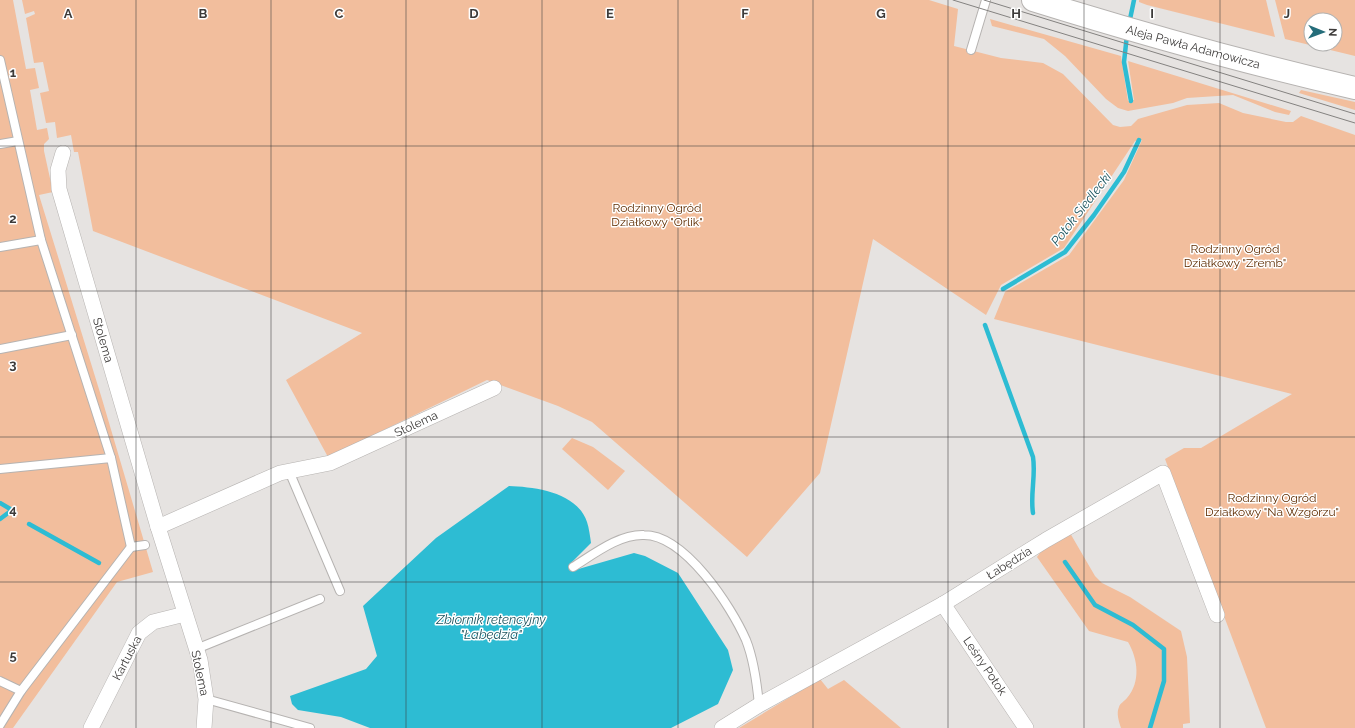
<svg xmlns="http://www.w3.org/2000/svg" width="1355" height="728" font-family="Raleway,sans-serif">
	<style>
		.green { fill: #f2be9d; fill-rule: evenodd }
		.water { fill: #2dbcd3 }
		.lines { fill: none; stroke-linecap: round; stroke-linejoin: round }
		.stream { stroke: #2dbcd3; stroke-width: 4.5 }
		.service-casing { stroke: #b6b3b1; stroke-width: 10 }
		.minor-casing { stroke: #b6b3b1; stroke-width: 16 }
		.secondary-casing { stroke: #b6b3b1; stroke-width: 24 }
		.service { stroke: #fff; stroke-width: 8 }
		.minor { stroke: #fff; stroke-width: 15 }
		.secondary { stroke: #fff; stroke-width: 22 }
		.tram { stroke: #848280; stroke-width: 1 }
		.grid { fill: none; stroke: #3d3b3a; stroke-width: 1; stroke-opacity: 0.55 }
		.labels { text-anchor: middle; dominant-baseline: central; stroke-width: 3; stroke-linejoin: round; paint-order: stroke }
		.street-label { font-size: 12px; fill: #3d3b3a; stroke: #fff }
		.park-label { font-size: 12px; fill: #5f2d02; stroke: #fff }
		.water-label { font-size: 13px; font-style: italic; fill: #1b535d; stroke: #fff }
		.grid-label { font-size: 13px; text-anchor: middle; font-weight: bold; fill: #3d3b3a; stroke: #fff; stroke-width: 3; stroke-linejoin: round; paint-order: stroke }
	</style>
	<rect width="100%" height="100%" fill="#e6e3e1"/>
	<!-- green -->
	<g class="green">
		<path d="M 0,0 L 13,0 L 26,69 L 35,68 L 39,88 L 30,90 L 37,130 L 47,128 L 49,139 L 44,144 L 44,151 L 53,192 L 39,195 L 102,399 L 153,572 L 117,582 L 13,728 L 0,728 Z"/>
		<path d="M 22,0 L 929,0 L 958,9 L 954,46 L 1001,58 L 1043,63 L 1063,74 L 1113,125 L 1120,127 L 1131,126 L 1138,119 L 1187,105 L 1219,103 L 1243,113 L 1286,122 L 1293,122 L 1301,116 L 1355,135 L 1355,728 L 1266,728 L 1165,459 L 1184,448 L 1201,448 L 1292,394 L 994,319 L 1005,292 L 1069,255 L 1124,180 L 1142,140 L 1135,141 L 1064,248 L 1001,285 L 986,315 L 873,239 L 820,473 L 747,557 L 592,422 L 558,406 L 487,380 L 328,457 L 286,380 L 362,333 L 93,231 L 78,152 L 74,152 L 71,135 L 57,138 L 55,122 L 46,123 L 40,93 L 49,91 L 43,62 L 34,63 L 26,18 L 35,14 L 34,11 L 25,14 Z"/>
		<path d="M 1139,0 L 1266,0 L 1275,37 L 1147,5 L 1139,2 Z"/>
		<path d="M 1275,0 L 1355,0 L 1355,56 L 1285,39 ZM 1311,20 L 1335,20 L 1335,44 L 1311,44 Z"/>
		<path d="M 990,19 L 1121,56 L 1128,101 L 1134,100 L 1128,61 L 1291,111 L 1289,115 L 1275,112 L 1233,95 L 1187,98 L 1173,103 L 1128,111 L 1118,108 L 1106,99 L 1065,56 L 1044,39 L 992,26 Z"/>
		<path d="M 1301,90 L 1355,102 L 1355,110 L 1299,93 Z"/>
		<path d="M 572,438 L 593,447 L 625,471 L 608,490 L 562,449 Z"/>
		<path d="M 1070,533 L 1095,576 L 1102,583 L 1130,597 L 1181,631 L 1187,657 L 1190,723 L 1183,724 L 1183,728 L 1121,728 C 1119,722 1116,713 1119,707 C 1120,703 1125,701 1127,698 C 1141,682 1138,659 1128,642 L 1089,631 L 1037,557 L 1042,550 Z"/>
		<path d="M 820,679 L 828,689 L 844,680 L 901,728 L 739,728 Z"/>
	</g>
	<!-- water -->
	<path class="water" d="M 509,486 C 535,487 577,492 587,522 C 589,528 590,536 591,543 L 571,563 L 575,570 L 634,553 L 645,556 L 678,573 L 728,650 L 733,670 L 718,704 L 671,728 L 370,728 L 341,717 L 298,710 L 292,704 L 290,696 L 366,669 L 377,656 L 363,606 L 436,538 Z"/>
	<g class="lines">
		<!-- stream -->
		<g class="stream">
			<path d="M 1129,24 L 1134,0"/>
			<path d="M 1127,35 L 1124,62 L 1131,101"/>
			<path d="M 1003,289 L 1065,252 L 1094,215 L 1124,172 L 1139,140"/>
			<path d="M 985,325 L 1033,457 C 1036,476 1030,494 1033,513"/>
			<path d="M 0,503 L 12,510 L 0,519"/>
			<path d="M 29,524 L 99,563"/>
			<path d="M 1065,562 L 1095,605 L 1133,625 L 1164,649 L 1164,681 L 1150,728"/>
		</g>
		<defs>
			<g id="service">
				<path d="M 971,50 L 986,0"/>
				<path d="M 0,60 L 41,240 L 111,458"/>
				<path d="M 0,144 L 18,141"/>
				<path d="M 0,247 L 41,240"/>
				<path d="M 0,349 L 72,335"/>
				<path d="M 0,469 L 111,458 L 131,547 L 145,545"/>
				<path d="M 289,471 L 340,591"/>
				<path d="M 573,567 C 594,554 619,534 644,535 C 685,535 731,606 746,640 C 754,660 757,684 759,705"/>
				<path d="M 196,649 L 320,599"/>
				<path d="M 0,681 L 21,691 L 131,547"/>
				<path d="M 206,699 L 310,728"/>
				<path d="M 0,725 L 21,691"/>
			</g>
			<g id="minor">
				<path d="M 63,153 L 58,170 L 59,189 L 158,527 L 200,660 L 206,699 L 204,728"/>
				<path d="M 158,527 L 280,473 L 330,463 L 494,388"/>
				<path d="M 943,604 L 1026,728"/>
				<path d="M 91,728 L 139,633 L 153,622 L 185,614"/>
				<path d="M 722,728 L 759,705 L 943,604 L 1046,540 L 1163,473 L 1217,615"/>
			</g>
			<path id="secondary" d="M 1033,0 C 1139,33 1246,63 1355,88"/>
		</defs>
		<!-- service casing -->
		<use href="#service" class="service-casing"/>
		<!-- minor casing -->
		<use href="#minor" class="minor-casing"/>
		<!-- secondary casing -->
		<use href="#secondary" class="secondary-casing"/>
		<!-- service -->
		<use href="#service" class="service"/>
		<!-- minor -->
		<use href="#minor" class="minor"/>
		<!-- secondary -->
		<use href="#secondary" class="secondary"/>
		<!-- tram -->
		<g class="tram">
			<path d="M 953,0 L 1355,123"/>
			<path d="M 984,0 L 1355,114"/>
		</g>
	</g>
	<!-- grid -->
	<path class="grid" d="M 136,0 L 136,728M 271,0 L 271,728M 406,0 L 406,728M 542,0 L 542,728M 678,0 L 678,728M 813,0 L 813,728M 948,0 L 948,728M 1084,0 L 1084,728M 1220,0 L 1220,728M 0,146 L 1355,146M 0,291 L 1355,291M 0,437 L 1355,437M 0,582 L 1355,582"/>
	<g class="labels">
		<!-- street labels -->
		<g class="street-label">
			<text transform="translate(1193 47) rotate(15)">Aleja Pawła Adamowicza</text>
			<text transform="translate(103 340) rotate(74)">Stolema</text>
			<text transform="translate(416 424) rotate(-25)">Stolema</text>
			<text transform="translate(1009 563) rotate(-32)">Łabędzia</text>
			<text transform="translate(127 658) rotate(-62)">Kartuska</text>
			<text transform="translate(985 666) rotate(56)">Leśny Potok</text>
			<text transform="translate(200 673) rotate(78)">Stolema</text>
		</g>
		<!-- park labels -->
		<g class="park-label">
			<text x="657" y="208">Rodzinny Ogród<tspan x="657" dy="14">Działkowy "Orlik"</tspan></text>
			<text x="1235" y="249">Rodzinny Ogród<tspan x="1235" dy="14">Działkowy "Zremb"</tspan></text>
			<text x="1272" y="498">Rodzinny Ogród<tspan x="1272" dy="14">Działkowy "Na Wzgórzu"</tspan></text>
		</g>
		<!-- water labels -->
		<g class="water-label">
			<text transform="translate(1081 209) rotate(-52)">Potok Siedlecki</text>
			<text x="491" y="619">Zbiornik retencyjny<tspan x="491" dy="15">"Łabędzia"</tspan></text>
		</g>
	</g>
	<g class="grid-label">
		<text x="68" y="18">A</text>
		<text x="203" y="18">B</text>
		<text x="339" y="18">C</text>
		<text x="474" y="18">D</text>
		<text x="610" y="18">E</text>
		<text x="745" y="18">F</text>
		<text x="881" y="18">G</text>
		<text x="1016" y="18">H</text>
		<text x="1152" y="18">I</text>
		<text x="1287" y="18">J</text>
		<text x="13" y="77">1</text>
		<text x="13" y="223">2</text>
		<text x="13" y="369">3</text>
		<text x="13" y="514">4</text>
		<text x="13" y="660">5</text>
	</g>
	<!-- north arrow -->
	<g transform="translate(1323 32) rotate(91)"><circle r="19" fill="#ffffff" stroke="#b1b1b0"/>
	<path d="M0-3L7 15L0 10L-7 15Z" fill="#256d7a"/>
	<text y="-6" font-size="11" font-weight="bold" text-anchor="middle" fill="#3d3b3a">N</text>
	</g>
</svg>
